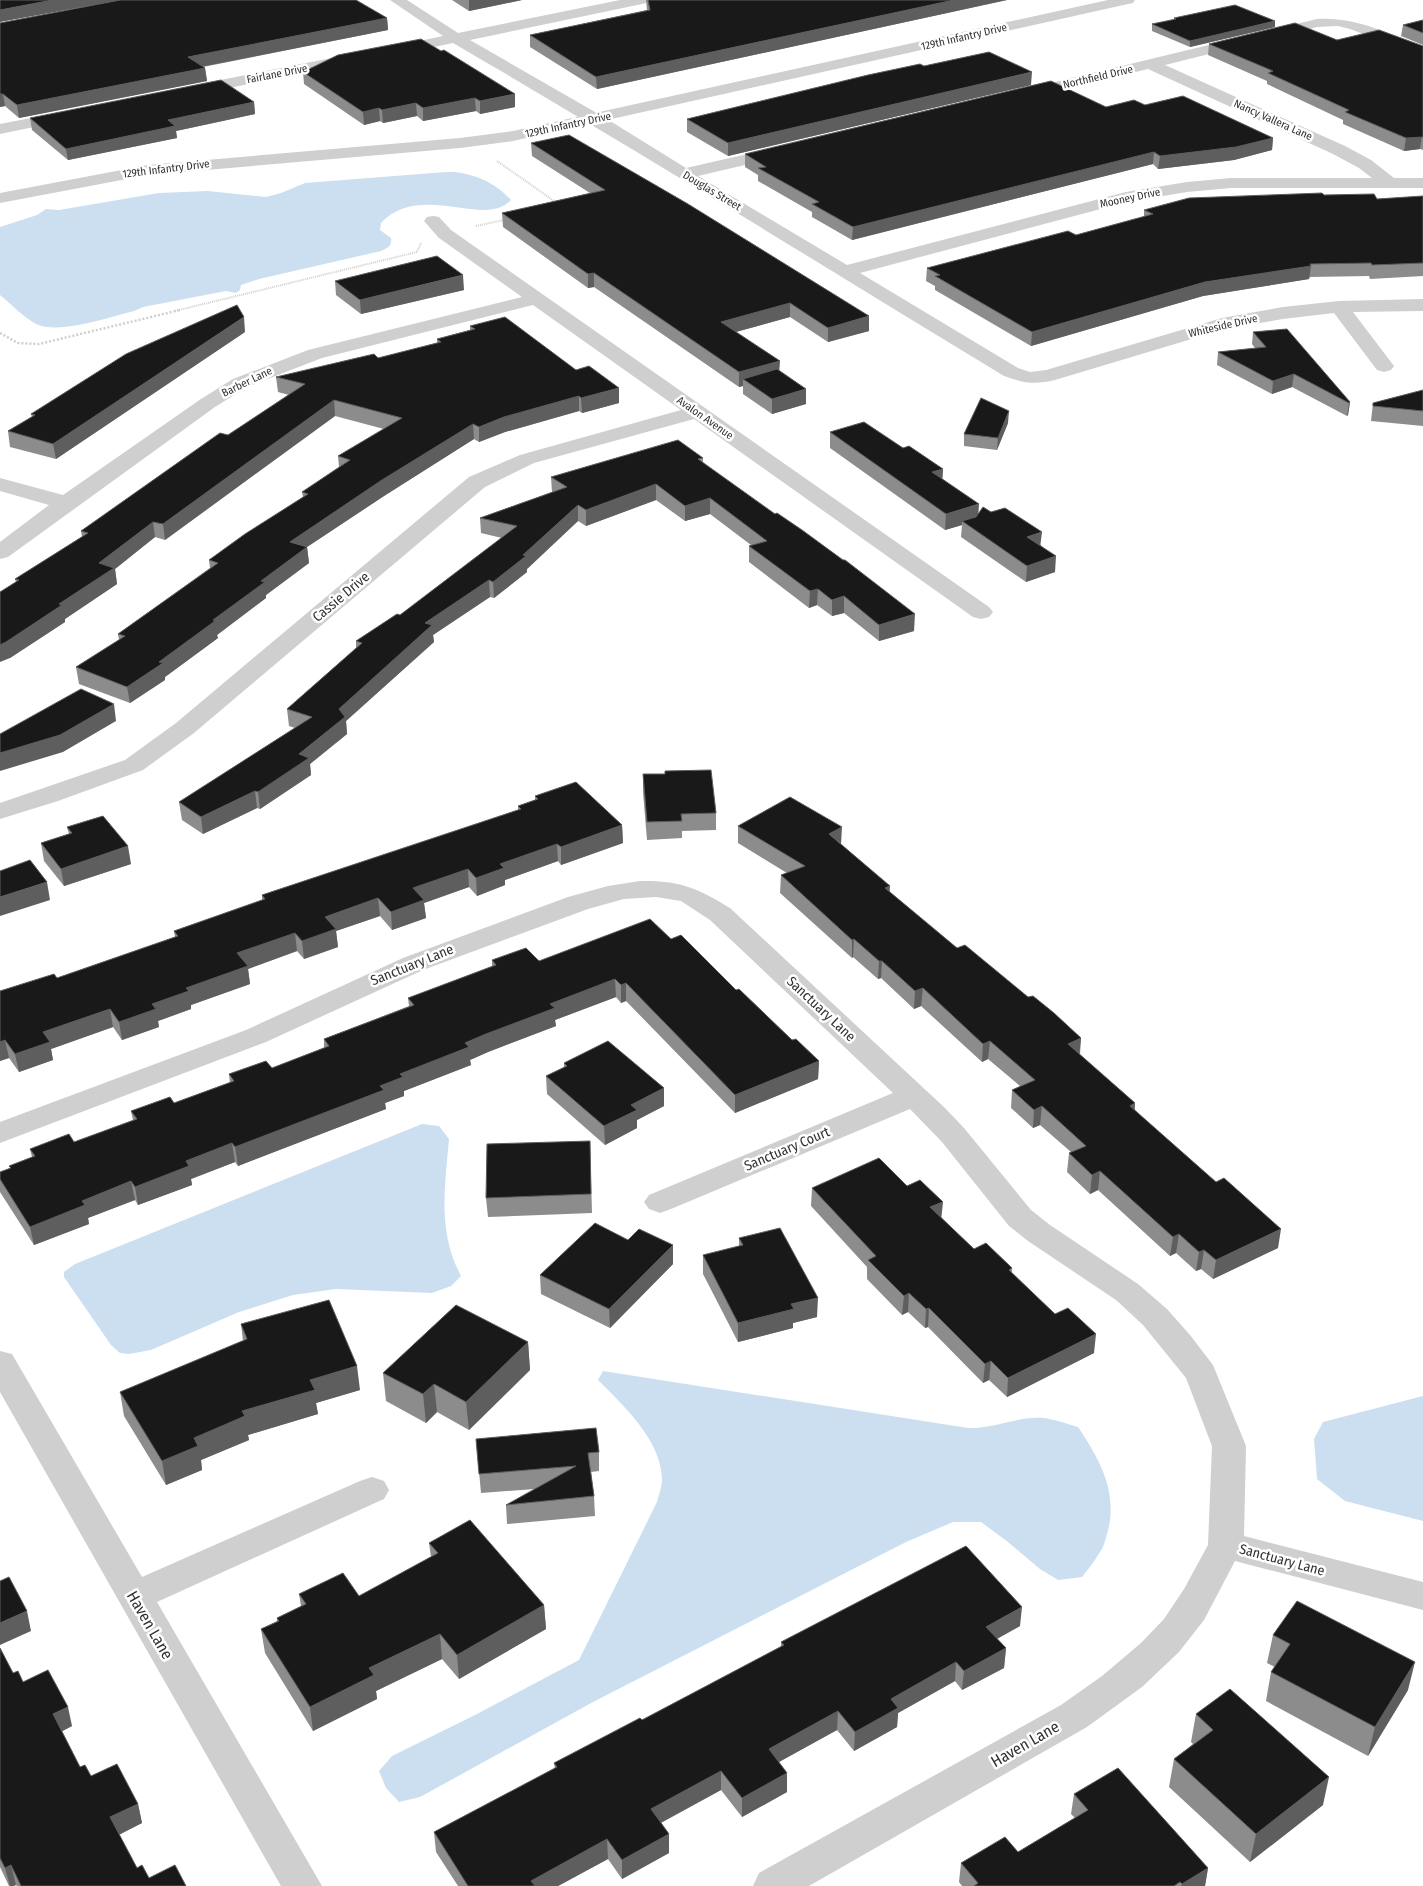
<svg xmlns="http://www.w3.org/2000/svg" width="1423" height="1886" font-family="'Fira Sans Condensed',sans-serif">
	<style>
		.water { fill: #cbdff0 }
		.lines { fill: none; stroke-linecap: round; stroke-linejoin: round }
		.path-far1 { stroke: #cfcfcf; stroke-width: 2; stroke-dasharray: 1 1; stroke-linecap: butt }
		.path { stroke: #cfcfcf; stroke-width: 2.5; stroke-dasharray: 2 2; stroke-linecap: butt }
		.minor { fill: #cfcfcf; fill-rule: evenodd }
		.tertiary { fill: #cfcfcf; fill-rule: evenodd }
		.wall { fill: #8c8c8c }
		.shaded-wall { fill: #5e5e5e }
		.building { fill: #191919; stroke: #5e5e5e }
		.labels { text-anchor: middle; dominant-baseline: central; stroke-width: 5; stroke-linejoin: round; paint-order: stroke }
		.far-street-label { font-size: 11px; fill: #323232; stroke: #fff }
		.street-label { font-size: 14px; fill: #323232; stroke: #fff }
		.near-street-label { font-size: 16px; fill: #323232; stroke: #fff }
	</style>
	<rect width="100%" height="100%" fill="#fff"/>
	<!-- water -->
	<g class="water">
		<path d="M 446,172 C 470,171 495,182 511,200 C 485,229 420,181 381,223 L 380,230 L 391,238 C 392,246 388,248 381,251 L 259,279 L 241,285 L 240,290 L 236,293 L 226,291 L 143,307 L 134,311 C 109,317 59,335 36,324 C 23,317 11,304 0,295 L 0,227 L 37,215 L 46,209 L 59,210 L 159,193 L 208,191 L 266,197 L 281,193 L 305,183 Z"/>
		<path d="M 422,1124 L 439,1126 L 449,1139 C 445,1187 437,1231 461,1276 L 451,1286 L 432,1293 L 336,1289 L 293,1295 L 239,1312 L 151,1350 L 129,1354 L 120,1353 L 111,1345 L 64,1277 L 64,1272 L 75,1264 Z"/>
		<path d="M 603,1371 L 968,1428 C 993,1429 1018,1416 1043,1418 C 1054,1419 1067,1424 1078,1427 C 1100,1460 1119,1493 1107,1534 C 1105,1540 1104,1547 1100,1552 C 1095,1561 1088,1569 1082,1577 L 1058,1580 L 1040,1569 L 1008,1542 L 981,1522 L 953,1522 L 906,1542 L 593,1702 L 420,1797 L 399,1802 L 386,1788 L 379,1771 L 392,1756 L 475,1715 L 579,1660 L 657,1502 C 659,1495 662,1486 662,1479 C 661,1440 624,1406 598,1380 Z"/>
		<path d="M 1423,1396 L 1423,1521 L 1345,1501 L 1317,1479 L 1314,1439 L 1323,1422 Z"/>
	</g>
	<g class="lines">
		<!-- path-far1 -->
		<g class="path-far1">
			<path d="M 497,161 L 557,203"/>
			<path d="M 476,226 L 504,220"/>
			<path d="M 175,311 L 417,252 L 421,243"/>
		</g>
		<!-- path -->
		<path class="path" d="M 0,333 L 18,343 L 39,344 L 180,310"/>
		<!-- minor -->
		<g class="minor">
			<path d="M 390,0 L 407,0 L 458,33 L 620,0 L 649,0 L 647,3 L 642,4 L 470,40 L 602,116 L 686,168 L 782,146 L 788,147 L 790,151 L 788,155 L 698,176 L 847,265 L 1126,192 L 1187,182 L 1231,178 L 1372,178 L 1359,168 L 1333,154 L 1148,69 L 1024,99 L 1018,97 L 1016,94 L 1018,91 L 1317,19 C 1357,17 1387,33 1423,47 L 1423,57 L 1350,29 L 1338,26 L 1317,27 L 1165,65 L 1345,146 L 1371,160 L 1394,178 L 1423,178 L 1423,188 L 1231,188 L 1187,192 L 1127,202 L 860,273 L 1018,368 L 1030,372 L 1046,370 L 1222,318 L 1283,307 L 1339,301 L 1423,299 L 1423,311 L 1353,312 L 1394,366 L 1391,370 L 1384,372 L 1377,370 L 1334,313 L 1283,319 L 1225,329 L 1055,380 C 1034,385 1024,383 1004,376 C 821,265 639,151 453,43 L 391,56 L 386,54 L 383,51 L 386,48 L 443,36 Z"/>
			<path d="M 352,54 L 357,56 L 360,59 L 357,62 L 190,96 L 184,94 L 182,91 L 184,88 L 190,86 Z"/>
			<path d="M 67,111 L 73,113 L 75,116 L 73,119 L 0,134 L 0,124 Z"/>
			<path d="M 433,216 L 439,217 L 451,230 L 989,607 L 993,612 L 989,617 L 981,619 L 973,617 L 694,419 L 534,463 L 485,487 L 194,733 L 143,770 L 58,801 L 0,819 L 0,803 L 125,760 L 176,723 L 469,477 L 520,455 L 681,410 L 533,305 L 322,358 L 247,387 L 215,407 L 8,557 L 0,559 L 0,542 L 49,505 L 0,491 L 0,478 L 63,495 L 201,399 L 233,379 L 308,350 L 522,297 L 439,238 L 424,221 L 427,217 Z"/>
			<path d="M 640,881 C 679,880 698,888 730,908 L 945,1108 L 964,1128 L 1031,1210 L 1050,1225 L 1138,1284 L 1167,1309 L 1190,1335 L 1213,1365 L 1246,1446 L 1244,1536 L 1423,1582 L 1423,1610 L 1235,1561 L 1204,1620 L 1179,1652 L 1142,1687 L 1087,1727 L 809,1886 L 753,1886 L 759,1873 L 1061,1705 L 1102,1676 L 1141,1643 L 1164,1619 L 1184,1589 L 1208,1545 L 1212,1446 L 1186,1378 L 1143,1325 L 1116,1300 L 1028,1241 L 1009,1226 L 942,1142 L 910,1109 L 671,1209 L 660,1213 L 649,1209 L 644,1202 L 649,1195 L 893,1093 L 710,920 L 681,901 L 656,897 L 624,899 L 588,909 L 423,970 L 266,1042 L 0,1143 L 0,1122 L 246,1030 L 403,958 L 568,897 L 608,886 Z"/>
			<path d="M 0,1351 L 12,1354 L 142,1577 L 360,1481 L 372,1477 L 384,1481 L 389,1490 L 384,1499 L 157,1602 L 322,1886 L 281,1886 L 0,1392 Z"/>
		</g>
		<!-- tertiary -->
		<path class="tertiary" d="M 1108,0 L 1135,0 L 1133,3 L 1128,4 L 513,141 L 460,148 L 148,175 L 0,203 L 0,193 L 148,165 L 460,138 L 513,131 Z"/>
	</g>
	<!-- wall -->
	<g class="wall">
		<path d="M 0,0 L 387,18 L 388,30 L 203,67 L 205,68 L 207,81 L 19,118 L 5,106 L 0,107 L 0,23 L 96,5 Z"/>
		<path d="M 452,0 L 522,0 L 469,11 Z"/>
		<path d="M 646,0 L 1007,0 L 597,89 L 530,47 L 530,35 L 647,10 Z"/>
		<path d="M 1174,18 L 1275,27 L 1190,47 L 1152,31 L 1152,24 L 1174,20 Z"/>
		<path d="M 1423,20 L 1423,45 L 1401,36 L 1403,25 Z"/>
		<path d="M 1337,40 L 1423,46 L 1423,150 L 1420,149 L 1404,151 L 1343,124 L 1343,120 L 1267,84 L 1267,81 L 1208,55 L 1209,44 Z"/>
		<path d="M 338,55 L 515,107 L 480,114 L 476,111 L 423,121 L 417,116 L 383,123 L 380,121 L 364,125 L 304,84 L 303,72 Z"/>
		<path d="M 924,66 L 1031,85 L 728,156 L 687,132 L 687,119 Z"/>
		<path d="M 254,102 L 255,114 L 176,131 L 177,138 L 68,160 L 32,130 L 30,118 Z"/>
		<path d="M 1145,105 L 1273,138 L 1272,150 L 1234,160 L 1158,169 L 1153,164 L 852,240 L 812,217 L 812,212 L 758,181 L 758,175 L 745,167 L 745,154 L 1106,107 Z"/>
		<path d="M 531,143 L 869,331 L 828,342 L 790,317 L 736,332 L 779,371 L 806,404 L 772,414 L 743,394 L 743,386 L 739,387 L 594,287 L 588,288 L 503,227 L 502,213 L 590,193 L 532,156 Z"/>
		<path d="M 1324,195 L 1377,199 L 1423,196 L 1423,276 L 1370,279 L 1369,276 L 1310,277 L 1309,279 L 1203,296 L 1031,346 L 935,290 L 935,286 L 926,281 L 927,268 L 1076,235 L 1144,217 L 1144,210 Z"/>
		<path d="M 335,281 L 464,290 L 361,314 L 336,295 Z"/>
		<path d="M 470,326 L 619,403 L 582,413 L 579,411 L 505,432 L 479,442 L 474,439 L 384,496 L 307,547 L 309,563 L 266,595 L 266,598 L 217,635 L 218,638 L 165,677 L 165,680 L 130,703 L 79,684 L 76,667 L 119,640 L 118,634 L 210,568 L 209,560 L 303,497 L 302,492 L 339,467 L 338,456 L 384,429 L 335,416 L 165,540 L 155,537 L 115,569 L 117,584 L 65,619 L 65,622 L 10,658 L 16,582 L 15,579 L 82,537 L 81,531 L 289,395 L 278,392 L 276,377 L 378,358 L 437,343 L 437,339 L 470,330 Z"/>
		<path d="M 245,332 L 56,459 L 10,447 L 8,431 L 32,417 L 31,414 Z"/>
		<path d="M 1253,332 L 1350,402 L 1348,415 L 1347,416 L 1292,387 L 1272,394 L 1217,365 L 1218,352 L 1255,348 L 1252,344 Z"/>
		<path d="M 1423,390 L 1423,426 L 1371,421 L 1373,403 Z"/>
		<path d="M 1008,423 L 997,450 L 964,446 L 964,434 Z"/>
		<path d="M 830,432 L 903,448 L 943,469 L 942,479 L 978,514 L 1041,545 L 1055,572 L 1026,582 L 961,537 L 962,525 L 945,530 L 830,448 Z"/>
		<path d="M 703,458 L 703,463 L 914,631 L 879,641 L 844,613 L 832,616 L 817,605 L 809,608 L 749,562 L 749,546 L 751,545 L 710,514 L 685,521 L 656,500 L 586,526 L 578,521 L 527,569 L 527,572 L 494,598 L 490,597 L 433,635 L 434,642 L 346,721 L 347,734 L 310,764 L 311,775 L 260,809 L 257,808 L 203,834 L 182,820 L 179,802 L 295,728 L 289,726 L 287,709 L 356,648 L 356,641 L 400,615 L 502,538 L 481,533 L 480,518 L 552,492 L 551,477 Z"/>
		<path d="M 643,774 L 716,813 L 716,830 L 682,831 L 682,838 L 647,840 L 643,792 Z"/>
		<path d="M 535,796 L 622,825 L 623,843 L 561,865 L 558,861 L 505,880 L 505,885 L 477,896 L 469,887 L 424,903 L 426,918 L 392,930 L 380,916 L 336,931 L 338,947 L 304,959 L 297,951 L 248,969 L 250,984 L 191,1005 L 191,1009 L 158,1021 L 159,1027 L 122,1040 L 113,1027 L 51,1049 L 53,1060 L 19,1072 L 9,1058 L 0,1061 L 0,991 L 57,978 L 175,937 L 174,931 L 262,900 L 262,895 L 518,810 L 518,806 L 535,800 Z"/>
		<path d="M 738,826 L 841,844 L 890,892 L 957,948 L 1028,997 L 1081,1038 L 1080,1055 L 1135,1103 L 1135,1110 L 1278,1248 L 1213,1279 L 1201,1269 L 1196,1271 L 1176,1253 L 1170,1256 L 1098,1190 L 1090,1194 L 1067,1172 L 1069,1153 L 1071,1152 L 1040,1125 L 1033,1128 L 1011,1108 L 1012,1090 L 1020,1086 L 988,1059 L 982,1062 L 921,1006 L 914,1009 L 881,978 L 878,979 L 853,957 L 852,958 L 780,893 L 781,875 L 787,873 L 738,843 Z"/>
		<path d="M 67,827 L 131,864 L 64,886 L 44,861 L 41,843 L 69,834 Z"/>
		<path d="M 671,939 L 736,990 L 792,1040 L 819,1061 L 818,1079 L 735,1113 L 626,1001 L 621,1003 L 616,997 L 555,1020 L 556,1026 L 488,1052 L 470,1060 L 471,1065 L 404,1091 L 404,1096 L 385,1103 L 386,1109 L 238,1166 L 235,1162 L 191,1179 L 192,1185 L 138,1205 L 135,1200 L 88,1218 L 89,1224 L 34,1245 L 0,1192 L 0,1172 L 10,1168 L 9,1166 L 32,1157 L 30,1149 L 74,1142 L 133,1120 L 131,1111 L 174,1103 L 230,1083 L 229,1074 L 272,1068 L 324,1048 L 324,1039 L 409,1006 L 408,998 L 492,966 L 492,960 L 539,961 Z"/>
		<path d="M 564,1063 L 664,1106 L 637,1120 L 637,1128 L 605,1145 L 547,1094 L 546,1076 L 564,1067 Z"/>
		<path d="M 590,1141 L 592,1213 L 488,1217 L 486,1198 Z"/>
		<path d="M 907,1186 L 974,1249 L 1012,1268 L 1012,1273 L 1094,1353 L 1007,1397 L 989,1380 L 983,1383 L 928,1327 L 925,1328 L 908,1312 L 902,1315 L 867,1279 L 867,1267 L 811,1206 L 812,1188 Z"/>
		<path d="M 739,1238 L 817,1317 L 793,1323 L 793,1328 L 738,1342 L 703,1274 L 703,1255 L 739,1246 Z"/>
		<path d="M 628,1240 L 673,1264 L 610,1328 L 541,1294 L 540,1275 Z"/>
		<path d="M 241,1324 L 360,1390 L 316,1403 L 318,1414 L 248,1435 L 249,1440 L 201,1460 L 202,1470 L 166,1485 L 124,1416 L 120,1392 L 243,1341 Z"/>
		<path d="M 528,1342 L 530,1370 L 469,1430 L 437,1412 L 426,1423 L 386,1401 L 383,1373 Z"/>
		<path d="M 476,1439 L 599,1452 L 599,1471 L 591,1472 L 594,1496 L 595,1516 L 507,1524 L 506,1505 L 535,1489 L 481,1493 Z"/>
		<path d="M 429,1543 L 544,1605 L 546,1629 L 459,1679 L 442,1659 L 376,1691 L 377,1699 L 313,1731 L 265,1653 L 261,1629 L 277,1621 L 277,1618 L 301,1606 L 299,1594 L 359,1596 L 431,1557 Z"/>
		<path d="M 1020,1626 L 997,1639 L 1006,1648 L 1004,1668 L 962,1690 L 955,1681 L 898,1713 L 897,1727 L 854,1751 L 837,1730 L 779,1762 L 787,1773 L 787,1792 L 742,1817 L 721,1790 L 661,1823 L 669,1853 L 622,1879 L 608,1859 L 558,1886 L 458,1886 L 436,1852 L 434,1832 L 555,1769 L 554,1763 L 642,1720 L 781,1647 L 781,1642 Z"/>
		<path d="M 1273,1635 L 1408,1690 L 1368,1756 L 1266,1701 L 1271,1672 L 1275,1667 L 1267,1663 Z"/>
		<path d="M 0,1648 L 13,1673 L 72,1726 L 62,1731 L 80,1767 L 91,1776 L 138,1804 L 142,1823 L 119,1834 L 137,1868 L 149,1878 L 186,1886 L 17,1886 L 16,1885 L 13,1886 L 9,1886 L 0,1867 Z"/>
		<path d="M 1196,1714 L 1323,1805 L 1250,1862 L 1169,1787 L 1174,1759 L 1193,1744 L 1191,1742 Z"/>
		<path d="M 1074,1794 L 1208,1868 L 1205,1886 L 962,1886 L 959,1882 L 961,1863 L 1018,1852 L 1075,1818 L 1071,1814 Z"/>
	</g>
	<!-- shaded-wall -->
	<g class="shaded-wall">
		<path d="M 53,0 L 121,0 L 0,22 L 0,10 Z"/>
		<path d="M 469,0 L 522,0 L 469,11 Z"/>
		<path d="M 954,0 L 1007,0 L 597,89 L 596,77 Z"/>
		<path d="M 387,18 L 388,30 L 190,69 L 188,57 Z"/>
		<path d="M 1275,21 L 1275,27 L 1190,47 L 1190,41 Z"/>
		<path d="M 205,68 L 207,81 L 19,118 L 17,105 Z"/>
		<path d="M 1032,72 L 1031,85 L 728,156 L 728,143 Z"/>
		<path d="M 0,94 L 3,94 L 5,106 L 0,107 Z"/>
		<path d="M 515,94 L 515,107 L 480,114 L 480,101 Z"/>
		<path d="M 475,98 L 476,111 L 423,121 L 423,108 Z"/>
		<path d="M 254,102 L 255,114 L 176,131 L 177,138 L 68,160 L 66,149 L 168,120 Z"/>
		<path d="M 416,103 L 417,116 L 383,123 L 382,110 Z"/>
		<path d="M 379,108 L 380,121 L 364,125 L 363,112 Z"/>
		<path d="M 1422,136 L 1420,149 L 1404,151 L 1406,138 Z"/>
		<path d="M 1273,138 L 1272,150 L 1234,160 L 1158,169 L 1160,156 Z"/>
		<path d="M 1154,152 L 1153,164 L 852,240 L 853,227 Z"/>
		<path d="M 1311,266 L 1309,279 L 1203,296 L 1031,346 L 1032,332 L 1205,282 Z"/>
		<path d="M 594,273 L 594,287 L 588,288 L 588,274 Z"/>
		<path d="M 463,275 L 464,290 L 361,314 L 360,300 Z"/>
		<path d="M 790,303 L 790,317 L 721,336 L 721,322 Z"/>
		<path d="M 869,316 L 869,331 L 828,342 L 828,328 Z"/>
		<path d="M 244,317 L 245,332 L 56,459 L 53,444 Z"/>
		<path d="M 780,361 L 779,376 L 743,379 L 743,386 L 739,387 L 739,372 Z"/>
		<path d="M 1294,374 L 1292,387 L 1272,394 L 1273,381 Z"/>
		<path d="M 619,388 L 619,403 L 582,413 L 581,398 Z"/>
		<path d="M 806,389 L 806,404 L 772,414 L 772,399 Z"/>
		<path d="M 579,396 L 579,411 L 505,432 L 479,442 L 479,427 L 504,417 Z"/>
		<path d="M 334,400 L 335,416 L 165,540 L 163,524 Z"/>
		<path d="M 1350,402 L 1348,415 L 1347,416 L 1349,403 Z"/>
		<path d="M 1009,411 L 1008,423 L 997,450 L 998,438 Z"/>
		<path d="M 473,424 L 474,439 L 384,496 L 307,547 L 309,563 L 266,595 L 266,598 L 217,635 L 218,638 L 165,677 L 165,680 L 130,703 L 127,687 L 213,620 L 261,581 L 290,542 L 382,480 Z"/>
		<path d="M 943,469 L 942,485 L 932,472 Z"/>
		<path d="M 656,484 L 656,500 L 586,526 L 586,510 Z"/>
		<path d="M 710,498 L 710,514 L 685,521 L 685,506 Z"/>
		<path d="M 979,504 L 978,520 L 962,521 L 962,525 L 945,530 L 946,514 Z"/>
		<path d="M 578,505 L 578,521 L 527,569 L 527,572 L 494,598 L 493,582 Z"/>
		<path d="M 153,522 L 155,537 L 115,569 L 117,584 L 65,619 L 65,622 L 10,658 L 0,662 L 0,645 L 59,604 L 99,563 Z"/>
		<path d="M 1042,532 L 1040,548 L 1027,537 Z"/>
		<path d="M 1056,556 L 1055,572 L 1026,582 L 1027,566 Z"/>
		<path d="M 489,580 L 490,597 L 433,635 L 434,642 L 346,721 L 347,734 L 310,764 L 311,775 L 260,809 L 258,792 L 299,754 L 339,709 L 425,623 Z"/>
		<path d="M 818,589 L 817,605 L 809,608 L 810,591 Z"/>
		<path d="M 844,596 L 844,613 L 832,616 L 832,600 Z"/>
		<path d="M 915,614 L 914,631 L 879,641 L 879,625 Z"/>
		<path d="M 114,704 L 116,721 L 63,752 L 0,771 L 0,753 Z"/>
		<path d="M 255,791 L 257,808 L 203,834 L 201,817 Z"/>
		<path d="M 622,825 L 623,843 L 561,865 L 561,847 Z"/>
		<path d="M 842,827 L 841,844 L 829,834 Z"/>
		<path d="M 557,844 L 558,861 L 505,880 L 505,885 L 477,896 L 476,878 L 500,864 Z"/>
		<path d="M 128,846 L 131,864 L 64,886 L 61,869 Z"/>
		<path d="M 468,869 L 469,887 L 424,903 L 426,918 L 392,930 L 391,912 L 413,888 Z"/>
		<path d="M 47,882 L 50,900 L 0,916 L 0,897 Z"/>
		<path d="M 890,886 L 889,904 L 885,888 Z"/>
		<path d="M 378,898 L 380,916 L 336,931 L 338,947 L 304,959 L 302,941 L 325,917 Z"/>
		<path d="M 295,933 L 297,951 L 248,969 L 250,984 L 191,1005 L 191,1009 L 158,1021 L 159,1027 L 122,1040 L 119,1022 L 152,1004 L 186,988 L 237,953 Z"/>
		<path d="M 854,939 L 853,957 L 852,958 L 852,940 Z"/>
		<path d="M 879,961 L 882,961 L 881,978 L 878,979 Z"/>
		<path d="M 615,979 L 616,997 L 555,1020 L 556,1026 L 488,1052 L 470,1060 L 471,1065 L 404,1091 L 404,1096 L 385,1103 L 386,1109 L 238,1166 L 235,1147 L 380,1086 L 400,1074 L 550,1004 Z"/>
		<path d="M 626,983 L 626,1001 L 621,1003 L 621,985 Z"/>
		<path d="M 923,988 L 921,1006 L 914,1009 L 915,991 Z"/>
		<path d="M 110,1009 L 113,1027 L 51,1049 L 53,1060 L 19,1072 L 15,1054 L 43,1032 Z"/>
		<path d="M 1081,1038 L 1079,1057 L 1068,1044 Z"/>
		<path d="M 5,1040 L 9,1058 L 0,1061 L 0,1042 Z"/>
		<path d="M 990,1041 L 988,1059 L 982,1062 L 983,1044 Z"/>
		<path d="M 819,1061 L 818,1079 L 735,1113 L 735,1095 Z"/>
		<path d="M 664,1088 L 664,1106 L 637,1120 L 637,1128 L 605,1145 L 604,1126 L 631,1105 Z"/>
		<path d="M 1135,1103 L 1133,1122 L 1130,1106 Z"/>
		<path d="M 1042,1106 L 1040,1125 L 1033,1128 L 1034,1110 Z"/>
		<path d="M 232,1143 L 235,1162 L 191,1179 L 192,1185 L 138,1205 L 135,1187 L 186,1161 Z"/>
		<path d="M 1100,1171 L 1098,1190 L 1090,1194 L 1092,1175 Z"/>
		<path d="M 131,1181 L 135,1200 L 88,1218 L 89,1224 L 34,1245 L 30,1227 L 82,1201 Z"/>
		<path d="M 943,1202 L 941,1221 L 930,1207 Z"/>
		<path d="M 1281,1229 L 1278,1248 L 1213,1279 L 1216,1260 Z"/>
		<path d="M 1179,1234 L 1176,1253 L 1170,1256 L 1173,1237 Z"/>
		<path d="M 673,1245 L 673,1264 L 610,1328 L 609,1309 Z"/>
		<path d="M 1204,1250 L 1201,1269 L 1196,1271 L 1199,1252 Z"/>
		<path d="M 909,1293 L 908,1312 L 902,1315 L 904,1296 Z"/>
		<path d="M 818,1298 L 817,1317 L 793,1323 L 793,1328 L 738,1342 L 738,1323 L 791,1304 Z"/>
		<path d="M 929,1308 L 928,1327 L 925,1328 L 926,1309 Z"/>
		<path d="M 1096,1334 L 1094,1353 L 1007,1397 L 1008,1378 Z"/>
		<path d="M 528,1342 L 530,1370 L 469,1430 L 466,1402 Z"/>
		<path d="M 991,1361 L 989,1380 L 983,1383 L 985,1364 Z"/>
		<path d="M 357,1366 L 360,1390 L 316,1403 L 318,1414 L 248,1435 L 249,1440 L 201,1460 L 202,1470 L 166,1485 L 162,1461 L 194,1438 L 242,1411 L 310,1380 Z"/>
		<path d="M 434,1384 L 437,1412 L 426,1423 L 423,1394 Z"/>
		<path d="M 544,1605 L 546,1629 L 459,1679 L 457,1655 Z"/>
		<path d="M 1022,1607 L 1020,1626 L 984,1646 L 986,1627 Z"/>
		<path d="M 27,1611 L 31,1631 L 0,1645 L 0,1623 Z"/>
		<path d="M 440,1634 L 442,1659 L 376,1691 L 377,1699 L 313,1731 L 310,1707 L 369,1668 Z"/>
		<path d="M 1006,1648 L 1004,1668 L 962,1690 L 964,1671 Z"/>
		<path d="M 956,1662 L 955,1681 L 898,1713 L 897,1727 L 854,1751 L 855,1732 L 891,1699 Z"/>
		<path d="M 1415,1662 L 1408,1690 L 1368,1756 L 1375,1727 Z"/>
		<path d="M 68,1707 L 72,1726 L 57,1734 L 53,1714 Z"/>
		<path d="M 838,1711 L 837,1730 L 768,1768 L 769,1749 Z"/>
		<path d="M 721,1771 L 721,1790 L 651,1828 L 651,1809 Z"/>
		<path d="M 787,1773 L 787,1792 L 742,1817 L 742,1798 Z"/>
		<path d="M 1329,1777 L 1323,1805 L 1250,1862 L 1256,1834 Z"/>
		<path d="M 138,1804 L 142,1823 L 115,1837 L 110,1817 Z"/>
		<path d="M 669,1834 L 669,1853 L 622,1879 L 622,1860 Z"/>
		<path d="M 607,1839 L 608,1859 L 558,1886 L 532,1886 L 531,1881 Z"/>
		<path d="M 11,1865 L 16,1885 L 13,1886 L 10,1886 L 5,1868 Z"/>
		<path d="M 1208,1868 L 1205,1886 L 1181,1886 L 1182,1884 Z"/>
	</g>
	<!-- building -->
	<g class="building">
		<path d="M 0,0 L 53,0 L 0,10 Z"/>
		<path d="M 120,0 L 356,0 L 387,18 L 188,57 L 205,68 L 17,105 L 3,94 L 0,94 L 0,23 Z"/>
		<path d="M 648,0 L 954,0 L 596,77 L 530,35 L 650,10 Z"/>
		<path d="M 1235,5 L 1275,21 L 1190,41 L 1152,24 L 1176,19 L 1174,18 Z"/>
		<path d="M 1423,20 L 1423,33 L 1403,25 Z"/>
		<path d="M 1295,23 L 1337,40 L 1379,30 L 1423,46 L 1423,137 L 1406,138 L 1345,112 L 1349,110 L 1268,73 L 1273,71 L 1209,44 Z"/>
		<path d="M 421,39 L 441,51 L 444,50 L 515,94 L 480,101 L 475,98 L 423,108 L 416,103 L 382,110 L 379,108 L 363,112 L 303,72 L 338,55 Z"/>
		<path d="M 989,52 L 1032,72 L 728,143 L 687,119 L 868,75 L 920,64 L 924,66 Z"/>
		<path d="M 221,80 L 254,102 L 168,120 L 175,126 L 66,149 L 30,118 Z"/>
		<path d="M 1051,81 L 1106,107 L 1134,100 L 1145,105 L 1183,96 L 1273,138 L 1236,147 L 1160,156 L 1154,152 L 853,227 L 812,204 L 819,202 L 758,168 L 766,167 L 745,154 Z"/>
		<path d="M 569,135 L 688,204 L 869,316 L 828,328 L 790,303 L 721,322 L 780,361 L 739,372 L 594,273 L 588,274 L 502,213 L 605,190 L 531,143 Z"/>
		<path d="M 1322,193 L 1324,195 L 1374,194 L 1377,199 L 1423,196 L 1423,263 L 1372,265 L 1371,263 L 1310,264 L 1311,266 L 1205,282 L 1032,332 L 935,276 L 940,275 L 927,268 L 1068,231 L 1076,235 L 1153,214 L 1144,210 L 1189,198 Z"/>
		<path d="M 437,256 L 463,275 L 360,300 L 335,281 Z"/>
		<path d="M 237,305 L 244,317 L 53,444 L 8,431 L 35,415 L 31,414 L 126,354 Z"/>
		<path d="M 505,317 L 576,370 L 589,366 L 619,388 L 581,398 L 579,396 L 504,417 L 479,427 L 473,424 L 382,480 L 290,542 L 307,547 L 261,581 L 265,582 L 213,620 L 215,621 L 159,662 L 163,663 L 127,687 L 76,667 L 125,636 L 118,634 L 218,563 L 209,560 L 245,534 L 308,494 L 302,492 L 350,460 L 338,456 L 402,418 L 334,400 L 163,524 L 153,522 L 99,563 L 114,568 L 59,604 L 62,605 L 6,642 L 0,645 L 0,592 L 19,580 L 15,579 L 88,533 L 81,531 L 220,433 L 228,435 L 305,384 L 276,377 L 374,354 L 378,358 L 441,342 L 437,339 L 475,329 L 470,326 Z"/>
		<path d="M 1287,329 L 1350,402 L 1349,403 L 1294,374 L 1273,381 L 1218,352 L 1266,347 L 1253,332 Z"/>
		<path d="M 777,369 L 806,389 L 772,399 L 743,379 Z"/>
		<path d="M 1423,390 L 1423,411 L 1373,406 L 1373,403 Z"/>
		<path d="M 981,398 L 1009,411 L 998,438 L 964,434 Z"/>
		<path d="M 864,422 L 903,448 L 909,446 L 943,469 L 932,472 L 979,504 L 946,514 L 830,432 Z"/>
		<path d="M 678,440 L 703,458 L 698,459 L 775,514 L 777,513 L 802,530 L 843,560 L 845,560 L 915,614 L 879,625 L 844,596 L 832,600 L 818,589 L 810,591 L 749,546 L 767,541 L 710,498 L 685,506 L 656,484 L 586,510 L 578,505 L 523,555 L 526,556 L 493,582 L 489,580 L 425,623 L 432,625 L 339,709 L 345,717 L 299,754 L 309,758 L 258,792 L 255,791 L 201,817 L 179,802 L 312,717 L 287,709 L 362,643 L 356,641 L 397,614 L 400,615 L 517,526 L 480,518 L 567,487 L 551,477 Z"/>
		<path d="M 983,507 L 991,512 L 1005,508 L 1042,532 L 1027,537 L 1056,556 L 1027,566 L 962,521 L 976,517 Z"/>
		<path d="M 81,689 L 114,704 L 60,735 L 0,753 L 0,734 Z"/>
		<path d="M 711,770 L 716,813 L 681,814 L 682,821 L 647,822 L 643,774 L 665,774 L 665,771 Z"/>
		<path d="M 576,782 L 622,825 L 561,847 L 557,844 L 500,864 L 504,868 L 476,878 L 468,869 L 413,888 L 424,900 L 391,912 L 378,898 L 325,917 L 336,929 L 302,941 L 295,933 L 237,953 L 248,966 L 186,988 L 189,991 L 152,1004 L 156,1009 L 119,1022 L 110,1009 L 43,1032 L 50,1042 L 15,1054 L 5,1040 L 0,1042 L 0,991 L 54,974 L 57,978 L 178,936 L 174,931 L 265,899 L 262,895 L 521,809 L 518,806 L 538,799 L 535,796 Z"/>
		<path d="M 790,797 L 842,827 L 829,834 L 890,886 L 885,888 L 957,948 L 965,945 L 1028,997 L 1033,996 L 1054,1013 L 1081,1038 L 1068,1044 L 1135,1103 L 1130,1106 L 1216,1182 L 1224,1178 L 1281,1229 L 1216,1260 L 1204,1250 L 1199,1252 L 1179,1234 L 1173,1237 L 1100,1171 L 1092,1175 L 1069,1153 L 1086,1146 L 1042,1106 L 1034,1110 L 1012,1090 L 1035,1080 L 990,1041 L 983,1044 L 923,988 L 915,991 L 882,961 L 879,961 L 854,939 L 852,940 L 781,875 L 805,866 L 738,826 Z"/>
		<path d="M 103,816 L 128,846 L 61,869 L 41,843 L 72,833 L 67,827 Z"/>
		<path d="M 30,860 L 47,882 L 0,897 L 0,871 Z"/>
		<path d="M 650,919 L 671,939 L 681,935 L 736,990 L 739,989 L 792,1040 L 796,1039 L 819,1061 L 735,1095 L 626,983 L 621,985 L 615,979 L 550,1004 L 555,1008 L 486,1034 L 465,1043 L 469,1047 L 400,1074 L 403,1077 L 380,1086 L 384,1090 L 235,1147 L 232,1143 L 186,1161 L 189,1166 L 135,1187 L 131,1181 L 82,1201 L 85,1205 L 30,1227 L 0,1179 L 0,1172 L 11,1168 L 9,1166 L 35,1156 L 30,1149 L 69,1134 L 74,1142 L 137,1119 L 131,1111 L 170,1097 L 174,1103 L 234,1081 L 229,1074 L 266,1061 L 272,1068 L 329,1046 L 324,1039 L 414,1005 L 408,998 L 496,965 L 492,960 L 526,948 L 539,961 Z"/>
		<path d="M 608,1041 L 664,1088 L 631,1105 L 637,1110 L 604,1126 L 546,1076 L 567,1066 L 564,1063 Z"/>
		<path d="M 590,1141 L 591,1194 L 486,1198 L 487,1144 Z"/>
		<path d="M 879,1158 L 907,1186 L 920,1180 L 943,1202 L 930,1207 L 974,1249 L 986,1243 L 1012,1268 L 1009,1270 L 1055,1314 L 1068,1308 L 1096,1334 L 1008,1378 L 991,1361 L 985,1364 L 929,1308 L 926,1309 L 909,1293 L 904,1296 L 868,1260 L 876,1256 L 812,1188 Z"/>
		<path d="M 595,1223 L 628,1240 L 639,1229 L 673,1245 L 609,1309 L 540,1275 Z"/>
		<path d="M 780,1228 L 818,1298 L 791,1304 L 794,1309 L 738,1323 L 703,1255 L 743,1245 L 739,1238 Z"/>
		<path d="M 329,1300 L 357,1366 L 310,1380 L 315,1390 L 242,1411 L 245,1416 L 194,1438 L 198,1446 L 162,1461 L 120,1392 L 247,1339 L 241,1324 Z"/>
		<path d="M 456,1305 L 528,1342 L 466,1402 L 434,1384 L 423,1394 L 383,1373 Z"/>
		<path d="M 596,1428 L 599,1452 L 588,1453 L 594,1496 L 506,1505 L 576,1466 L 479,1474 L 476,1439 Z"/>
		<path d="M 470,1520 L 544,1605 L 457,1655 L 440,1634 L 369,1668 L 374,1675 L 310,1707 L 261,1629 L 279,1621 L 277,1618 L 306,1604 L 299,1594 L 343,1573 L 359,1596 L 438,1553 L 429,1543 Z"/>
		<path d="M 966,1546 L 1022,1607 L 986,1627 L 1006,1648 L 964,1671 L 956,1662 L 891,1699 L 898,1708 L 855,1732 L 838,1711 L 769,1749 L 787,1773 L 742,1798 L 721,1771 L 651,1809 L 669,1834 L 622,1860 L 607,1839 L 531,1881 L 535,1886 L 468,1886 L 434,1832 L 557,1767 L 554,1763 L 640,1718 L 642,1720 L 784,1645 L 781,1642 Z"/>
		<path d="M 9,1577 L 27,1611 L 0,1623 L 0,1581 Z"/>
		<path d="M 1297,1601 L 1415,1662 L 1375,1727 L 1271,1672 L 1290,1644 L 1273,1635 Z"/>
		<path d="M 0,1648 L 13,1673 L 18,1671 L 23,1682 L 48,1670 L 68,1707 L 53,1714 L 80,1767 L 85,1765 L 91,1776 L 117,1764 L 138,1804 L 110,1817 L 137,1868 L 142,1865 L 149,1878 L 175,1865 L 186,1886 L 21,1886 L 11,1865 L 5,1868 L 0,1858 Z"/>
		<path d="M 1230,1689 L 1329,1777 L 1256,1834 L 1174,1759 L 1213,1730 L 1196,1714 Z"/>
		<path d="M 1118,1768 L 1208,1868 L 1182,1884 L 1180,1882 L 1174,1886 L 974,1886 L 978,1883 L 961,1863 L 1005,1837 L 1018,1852 L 1088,1810 L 1074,1794 Z"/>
	</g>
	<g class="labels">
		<!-- far-street labels -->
		<g class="far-street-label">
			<text transform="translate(964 37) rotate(-13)">129th Infantry Drive</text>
			<text transform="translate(277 74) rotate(-11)">Fairlane Drive</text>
			<text transform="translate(1098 77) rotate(-13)">Northfield Drive</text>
			<text transform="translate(1273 120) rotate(24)">Nancy Vallera Lane</text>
			<text transform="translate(568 125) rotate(-12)">129th Infantry Drive</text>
			<text transform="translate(166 169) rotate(-7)">129th Infantry Drive</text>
			<text transform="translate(712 191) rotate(31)">Douglas Street</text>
			<text transform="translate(1130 198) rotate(-12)">Mooney Drive</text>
			<text transform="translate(1223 326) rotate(-13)">Whiteside Drive</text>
			<text transform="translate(247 382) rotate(-26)">Barber Lane</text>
			<text transform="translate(705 418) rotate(35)">Avalon Avenue</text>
		</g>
		<!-- street labels -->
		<g class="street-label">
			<text transform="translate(341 597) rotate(-40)">Cassie Drive</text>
			<text transform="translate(412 965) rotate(-22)">Sanctuary Lane</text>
			<text transform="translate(821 1009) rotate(43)">Sanctuary Lane</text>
			<text transform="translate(787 1149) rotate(-23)">Sanctuary Court</text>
			<text transform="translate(1282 1560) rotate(15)">Sanctuary Lane</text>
		</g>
		<!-- near-street labels -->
		<g class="near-street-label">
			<text transform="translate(150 1625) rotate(60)">Haven Lane</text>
			<text transform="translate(1025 1744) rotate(-30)">Haven Lane</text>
		</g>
	</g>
</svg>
